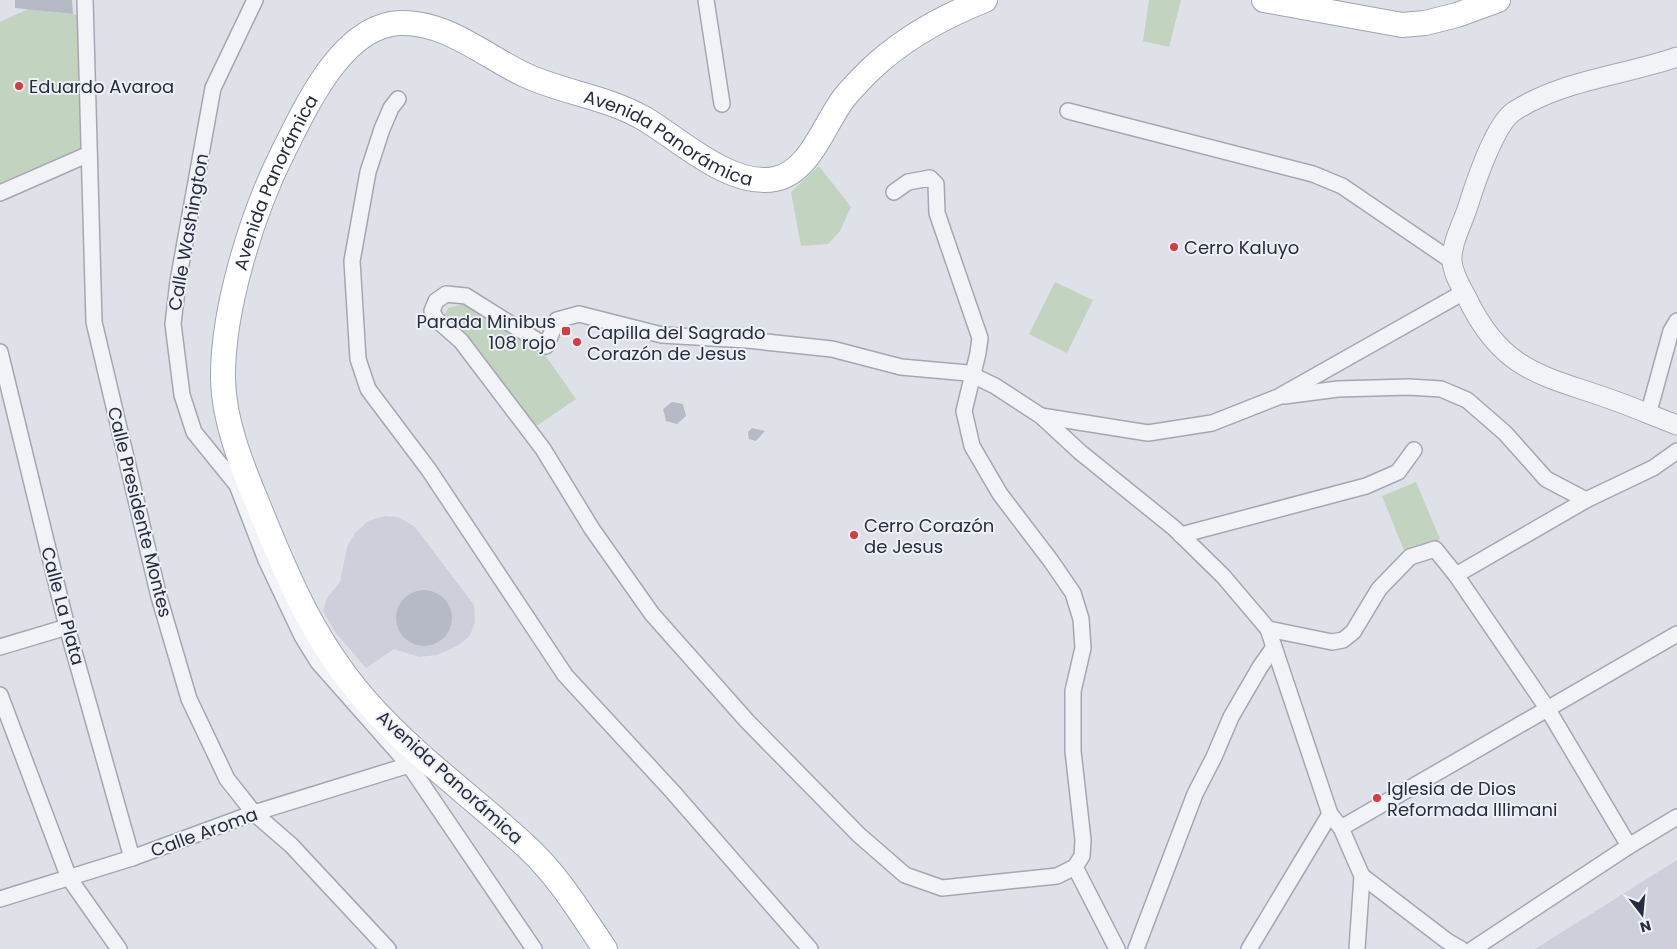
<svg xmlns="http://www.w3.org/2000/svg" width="1677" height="949" font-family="Poppins,sans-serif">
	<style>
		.built { fill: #cdd0db }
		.green { fill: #c2d3bf }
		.building { fill: #b6bac6 }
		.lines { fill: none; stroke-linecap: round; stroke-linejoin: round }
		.minor-casing { stroke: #a4a7b3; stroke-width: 18 }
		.tertiary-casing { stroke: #a4a7b3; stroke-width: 21 }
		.primary-casing { stroke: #9da4b5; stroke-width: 26 }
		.minor { stroke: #f2f3f7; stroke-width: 15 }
		.tertiary { stroke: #f2f3f7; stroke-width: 19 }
		.primary { stroke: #fff; stroke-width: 24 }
		.poi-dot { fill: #d53d3f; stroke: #eef1f6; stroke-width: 2 }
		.labels { text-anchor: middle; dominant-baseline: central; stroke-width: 4; stroke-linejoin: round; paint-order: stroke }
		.poi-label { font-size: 18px; fill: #272d41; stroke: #eef1f6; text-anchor: start }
		.street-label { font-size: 18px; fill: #272d41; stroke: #eef1f6 }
	</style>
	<rect width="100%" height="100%" fill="#dfe1e9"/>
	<!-- built -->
	<g class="built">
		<path d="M 385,516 L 398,517 L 415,527 L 474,605 L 475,623 L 469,637 L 457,646 L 437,655 L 419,657 L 394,649 L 366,668 L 336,633 L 323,611 L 327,598 L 340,582 L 347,547 L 355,533 L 368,521 Z"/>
		<path d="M 1677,860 L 1677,949 L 1535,949 Z"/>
	</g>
	<!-- green -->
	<g class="green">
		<path d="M 1149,0 L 1181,0 L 1169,47 L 1143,41 Z"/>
		<path d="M 28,9 L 80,15 L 87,147 L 0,184 L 0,22 Z"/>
		<path d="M 819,166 L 851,207 L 840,231 L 828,244 L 801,246 L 791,192 Z"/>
		<path d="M 1055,282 L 1093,300 L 1067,353 L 1029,334 Z"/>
		<path d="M 464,304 L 522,336 L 543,352 L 576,399 L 535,427 L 472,341 L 445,314 L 448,308 Z"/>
		<path d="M 1416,482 L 1440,539 L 1405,553 L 1382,496 Z"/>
	</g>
	<!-- building -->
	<g class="building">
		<path d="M 15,0 L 72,0 L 73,14 L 15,8 Z"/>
		<path d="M 672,402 L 683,404 L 686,416 L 677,424 L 666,421 L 663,409 Z"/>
		<path d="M 752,428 L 765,431 L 756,441 L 749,439 L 748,432 Z"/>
		<circle cx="424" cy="618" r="28"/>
	</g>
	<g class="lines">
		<defs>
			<g id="minor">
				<path d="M 85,0 L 94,322 L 159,597 L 189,699 L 227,779 L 254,813 L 291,845 L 388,949"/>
				<path d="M 255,0 L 213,88 L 178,281 L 173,324 L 182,395 L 194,432 L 237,485 L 266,560 L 302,636 L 318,662 L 409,765 L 534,949"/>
				<path d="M 706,0 L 722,104"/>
				<path d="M 398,99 L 391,108 L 382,129 L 368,172 L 352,261 L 358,359 L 368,389 L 429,470 L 565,675 L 672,791 L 810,949"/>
				<path d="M 1068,111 L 1313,174 L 1342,186 L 1452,261"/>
				<path d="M 894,192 L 908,182 L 930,178 L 936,184 L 937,213 L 980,338 L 978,353 L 964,411 L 972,446 L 1000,494 L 1051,561 L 1073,593 L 1081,619 L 1083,648 L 1073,691 L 1073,751 L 1083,840 L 1082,856 L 1075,867 L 1057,876 L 942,888 L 905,875 L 859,835 L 747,721 L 652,614 L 592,529 L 543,449 L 461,341 L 436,319 L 432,311 L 436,301 L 446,294 L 466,296 L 546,346 L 557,320 L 579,314 L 662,335 L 747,340 L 832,349 L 901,367 L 968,373 L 995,386 L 1041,416 L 1080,452 L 1174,528 L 1223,576 L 1268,629 L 1330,814 L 1341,828 L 1362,876 L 1357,949"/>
				<path d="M 0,193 L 89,154"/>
				<path d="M 0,352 L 67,627 L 132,858"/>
				<path d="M 1284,396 L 1338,389 L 1409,387 L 1441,389 L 1467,400 L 1505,433 L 1546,479 L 1586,500"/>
				<path d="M 1648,415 L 1671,331 L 1677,321"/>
				<path d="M 1041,416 L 1148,433 L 1212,423 L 1278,397 L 1464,292"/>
				<path d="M 1181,535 L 1366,486 L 1398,472 L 1414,450"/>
				<path d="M 1456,575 L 1547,708 L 1629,846"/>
				<path d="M 1268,629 L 1332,642 L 1343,640 L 1353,632 L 1379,589 L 1410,557 L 1435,549 L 1456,575 L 1586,500 L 1653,468 L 1677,451"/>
				<path d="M 0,647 L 67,627"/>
				<path d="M 0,695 L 69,878 L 119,949"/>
				<path d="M 1341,828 L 1677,634"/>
				<path d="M 1075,867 L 1117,949"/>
				<path d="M 1362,876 L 1447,941 L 1461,949"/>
				<path d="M 0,899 L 132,858 L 254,813 L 409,765"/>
				<path d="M 1136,949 L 1195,794 L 1214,757 L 1231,717 L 1260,667 L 1274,647"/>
				<path d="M 1249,949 L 1330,814"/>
				<path d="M 1473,949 L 1629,846 L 1677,817"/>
			</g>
			<path id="tertiary" d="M 1677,57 C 1623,76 1561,80 1513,112 C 1495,125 1476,181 1469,203 C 1464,221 1451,242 1452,261 C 1453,275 1462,288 1468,300 C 1505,376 1549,376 1621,403 C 1640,410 1658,418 1677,425"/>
			<g id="primary">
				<path d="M 1264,0 L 1402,25 L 1425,23 L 1457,15 L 1498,0"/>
				<path id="s1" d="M 605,949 C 581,914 560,878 528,848 C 479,802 424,763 378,714 C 318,651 289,582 257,502 C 241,464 224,421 223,380 C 222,310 252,214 283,152 C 306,107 342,25 400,23 C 446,21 486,57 525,75 C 564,93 607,97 645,119 C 680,140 731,188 775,179 C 810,172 824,124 844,98 C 851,89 861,79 869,71 C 902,39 942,17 985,0"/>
			</g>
		</defs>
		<!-- minor casing -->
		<use href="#minor" class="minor-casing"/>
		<!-- tertiary casing -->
		<use href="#tertiary" class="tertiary-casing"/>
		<!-- primary casing -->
		<use href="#primary" class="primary-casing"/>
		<!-- minor -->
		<use href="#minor" class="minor"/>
		<!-- tertiary -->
		<use href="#tertiary" class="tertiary"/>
		<!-- primary -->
		<use href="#primary" class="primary"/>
	</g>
	<!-- markers -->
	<g class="poi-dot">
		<circle cx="19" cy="86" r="5"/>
		<circle cx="1174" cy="247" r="5"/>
		<rect x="561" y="326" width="10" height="10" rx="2.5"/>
		<circle cx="577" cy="342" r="5"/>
		<circle cx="854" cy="535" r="5"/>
		<circle cx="1377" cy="798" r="5"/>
	</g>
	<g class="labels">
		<!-- poi labels -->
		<g class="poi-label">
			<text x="29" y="86">Eduardo Avaroa</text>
			<text x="1184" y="247">Cerro Kaluyo</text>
			<text x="556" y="321" text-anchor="end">Parada Minibus<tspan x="556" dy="21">108 rojo</tspan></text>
			<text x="587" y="332">Capilla del Sagrado<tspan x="587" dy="21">Corazón de Jesus</tspan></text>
			<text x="864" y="525">Cerro Corazón<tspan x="864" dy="21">de Jesus</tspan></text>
			<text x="1387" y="788">Iglesia de Dios<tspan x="1387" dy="21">Reformada Illimani</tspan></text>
		</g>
		<!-- street labels -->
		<g class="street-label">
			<text stroke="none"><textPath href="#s1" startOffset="1416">Avenida Panorámica</textPath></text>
			<text stroke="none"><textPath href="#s1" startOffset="908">Avenida Panorámica</textPath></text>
			<text transform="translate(188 232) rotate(-80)">Calle Washington</text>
			<text transform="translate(140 512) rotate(76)">Calle Presidente Montes</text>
			<text transform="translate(63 606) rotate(75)">Calle La Plata</text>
			<text transform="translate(450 777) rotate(42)">Avenida Panorámica</text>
			<text transform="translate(204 832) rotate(-20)">Calle Aroma</text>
		</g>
	</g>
	<!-- north arrow -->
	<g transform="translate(1642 914) rotate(164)" stroke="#eef1f6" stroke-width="4" paint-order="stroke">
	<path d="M0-4L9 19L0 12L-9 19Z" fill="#272d41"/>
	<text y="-8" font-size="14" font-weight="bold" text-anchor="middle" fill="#272d41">N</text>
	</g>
</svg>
